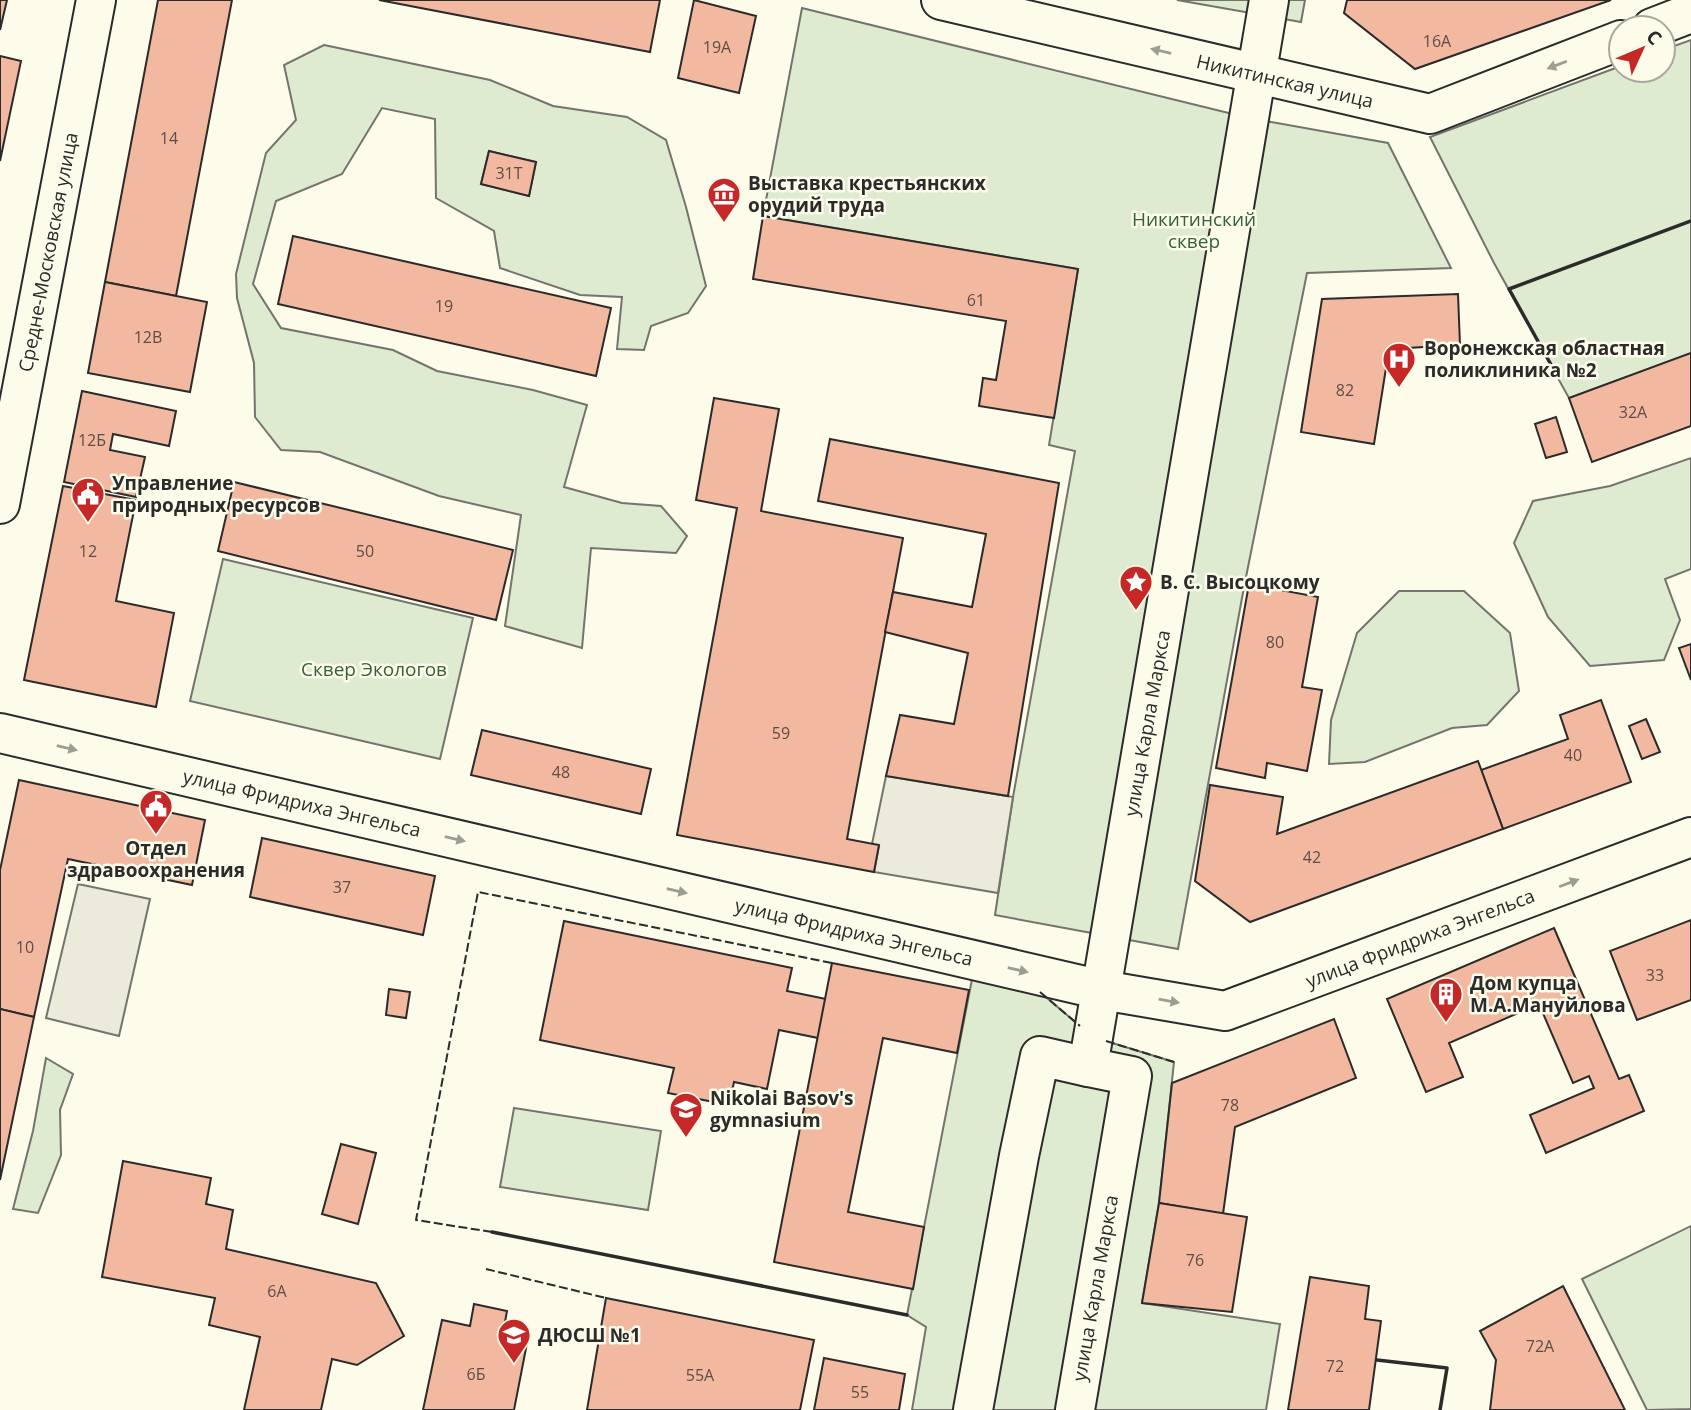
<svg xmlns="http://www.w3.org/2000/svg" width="1691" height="1410" font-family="'Open Sans',sans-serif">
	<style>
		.green { fill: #deebd1; stroke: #74746e; stroke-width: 2; fill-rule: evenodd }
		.parking { fill: #eceadb; stroke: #74746e; stroke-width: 2 }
		.building { fill: #f2b8a0; stroke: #2b2b2b; stroke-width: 2 }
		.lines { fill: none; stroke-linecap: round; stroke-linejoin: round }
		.minor-casing { stroke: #2b2b2b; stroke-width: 42 }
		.minor { stroke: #fdfbea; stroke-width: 38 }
		.fence { stroke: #2b2b2b; stroke-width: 2; stroke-dasharray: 9 3.5; stroke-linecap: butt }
		.wall { stroke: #2b2b2b; stroke-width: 3.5 }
		.oneway { fill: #9e9d94 }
		.labels { text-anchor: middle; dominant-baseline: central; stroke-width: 5; stroke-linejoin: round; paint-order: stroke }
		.number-label { font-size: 16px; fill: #5d4e48 }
		.street-label { font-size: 19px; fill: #2b2b2b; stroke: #fdfbea }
		.poi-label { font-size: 19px; font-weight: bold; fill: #2b2b2b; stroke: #fdfbea; text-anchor: start }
		.park-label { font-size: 19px; fill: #34623c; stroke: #fdfbea }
	</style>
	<rect width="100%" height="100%" fill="#fdfbea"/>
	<!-- green -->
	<g class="green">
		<path d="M 1177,0 L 1305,0 L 1301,22 Z"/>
		<path d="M 802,8 L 1249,118 L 1388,143 L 1451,268 L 1307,273 L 1244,587 L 1178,949 L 995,915 L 1013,797 L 1075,451 L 1049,445 L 1078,269 L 763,216 Z"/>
		<path d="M 1691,40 L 1691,353 L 1569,398 L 1494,263 L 1430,137 L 1621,66 L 1621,70 L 1663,70 L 1663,50 Z"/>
		<path d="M 324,45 L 490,80 L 553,106 L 627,117 L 666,140 L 686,207 L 706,286 L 688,313 L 651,326 L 644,350 L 617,349 L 622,297 L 580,295 L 500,268 L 494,231 L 436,198 L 435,119 L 382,108 L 342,174 L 276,201 L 253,284 L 281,328 L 393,350 L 437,371 L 533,390 L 587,405 L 564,487 L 622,503 L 661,506 L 687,536 L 676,553 L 591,548 L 582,648 L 505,626 L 521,515 L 439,496 L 320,452 L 281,450 L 255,417 L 254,363 L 237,298 L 236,274 L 266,153 L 296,120 L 284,65 ZM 489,151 L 536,162 L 529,196 L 481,184 Z"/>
		<path d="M 1691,458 L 1691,569 L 1665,579 L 1680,620 L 1664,660 L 1590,666 L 1548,617 L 1514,543 L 1533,501 L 1610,486 Z"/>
		<path d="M 223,559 L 473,618 L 440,759 L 190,701 Z"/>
		<path d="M 1399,591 L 1464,591 L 1510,633 L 1519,691 L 1487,725 L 1452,728 L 1365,762 L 1329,764 L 1331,720 L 1357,633 Z"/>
		<path d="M 973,974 L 1034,987 L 1093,1037 L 1174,1062 L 1159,1203 L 1142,1303 L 1280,1324 L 1266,1410 L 912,1410 L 926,1327 L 907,1315 Z"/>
		<path d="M 46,1058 L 73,1074 L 60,1110 L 61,1155 L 38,1213 L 13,1209 L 33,1131 Z"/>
		<path d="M 514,1108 L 661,1131 L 648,1210 L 500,1187 Z"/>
		<path d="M 1691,1226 L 1691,1409 L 1647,1410 L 1582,1279 Z"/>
	</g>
	<!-- parking -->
	<g class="parking">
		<path d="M 886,776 L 1013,797 L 998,893 L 874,872 L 879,846 L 872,844 Z"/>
		<path d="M 78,884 L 150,899 L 119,1036 L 46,1018 Z"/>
	</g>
	<!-- building -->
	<g class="building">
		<path d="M 0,0 L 7,0 L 0,30 Z"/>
		<path d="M 158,0 L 232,0 L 176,296 L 105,282 Z"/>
		<path d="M 379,0 L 660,0 L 650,52 Z"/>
		<path d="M 694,0 L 756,16 L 739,93 L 678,78 Z"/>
		<path d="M 1347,0 L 1611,0 L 1415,69 L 1344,13 Z"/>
		<path d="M 0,56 L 21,61 L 0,161 Z"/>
		<path d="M 489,151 L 536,162 L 529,196 L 481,184 Z"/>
		<path d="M 763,216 L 1078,269 L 1054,418 L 979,406 L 983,378 L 996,380 L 1006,321 L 753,279 Z"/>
		<path d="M 293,236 L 611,308 L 596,376 L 278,304 Z"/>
		<path d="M 105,282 L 207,302 L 190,392 L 88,373 Z"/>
		<path d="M 1458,294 L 1460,345 L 1389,349 L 1374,444 L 1301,432 L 1322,299 Z"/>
		<path d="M 1691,353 L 1691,426 L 1592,462 L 1569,398 Z"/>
		<path d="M 82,391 L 176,411 L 169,446 L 113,434 L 110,450 L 145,457 L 136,497 L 64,482 Z"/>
		<path d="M 714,398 L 779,409 L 761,511 L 903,538 L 847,839 L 879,845 L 874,872 L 677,835 L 737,508 L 696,500 Z"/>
		<path d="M 1556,417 L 1567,452 L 1546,458 L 1535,424 Z"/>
		<path d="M 830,439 L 1059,483 L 1008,796 L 886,776 L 900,715 L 954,724 L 968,653 L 885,632 L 893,592 L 972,607 L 986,534 L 818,501 Z"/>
		<path d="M 234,482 L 513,550 L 496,620 L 218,551 Z"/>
		<path d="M 63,486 L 136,500 L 116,601 L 174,613 L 156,707 L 24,680 Z"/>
		<path d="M 1249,584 L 1318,597 L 1302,687 L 1322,690 L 1307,771 L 1267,763 L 1265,778 L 1216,768 Z"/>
		<path d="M 1691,644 L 1691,680 L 1679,648 Z"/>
		<path d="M 1601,700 L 1631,782 L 1503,829 L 1481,770 L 1568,739 L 1560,715 Z"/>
		<path d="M 1646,719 L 1660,752 L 1642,759 L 1629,726 Z"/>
		<path d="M 482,730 L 651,769 L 641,814 L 471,775 Z"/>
		<path d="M 1478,761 L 1503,829 L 1250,922 L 1195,881 L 1210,785 L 1283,797 L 1277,834 Z"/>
		<path d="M 19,780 L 205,820 L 192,885 L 68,859 L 34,1017 L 0,1009 L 0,870 Z"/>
		<path d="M 262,838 L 435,876 L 423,935 L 250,897 Z"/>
		<path d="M 1691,920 L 1691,1000 L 1637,1020 L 1610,951 Z"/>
		<path d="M 564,921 L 792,968 L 787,991 L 826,999 L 818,1038 L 779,1030 L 767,1089 L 734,1082 L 729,1105 L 668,1093 L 674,1068 L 540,1040 Z"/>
		<path d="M 1554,928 L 1619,1079 L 1629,1075 L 1644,1111 L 1546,1153 L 1530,1115 L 1594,1088 L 1589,1076 L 1573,1083 L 1539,1004 L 1449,1043 L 1463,1077 L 1426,1092 L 1387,999 Z"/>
		<path d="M 832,963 L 969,990 L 957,1053 L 883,1038 L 848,1212 L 924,1227 L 913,1289 L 774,1262 Z"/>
		<path d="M 389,989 L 410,992 L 406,1018 L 386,1015 Z"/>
		<path d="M 0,1009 L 34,1017 L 0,1180 Z"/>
		<path d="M 1334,1019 L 1356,1078 L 1235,1127 L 1223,1214 L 1159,1203 L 1172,1083 Z"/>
		<path d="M 341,1144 L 376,1153 L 358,1224 L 322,1214 Z"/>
		<path d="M 123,1161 L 211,1178 L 206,1204 L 233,1210 L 226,1249 L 376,1283 L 404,1336 L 357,1365 L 332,1359 L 321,1410 L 244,1410 L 260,1337 L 209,1325 L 215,1298 L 102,1277 Z"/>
		<path d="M 1159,1203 L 1247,1217 L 1232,1312 L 1142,1303 Z"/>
		<path d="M 1310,1277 L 1369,1286 L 1365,1319 L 1381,1321 L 1369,1410 L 1288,1410 Z"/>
		<path d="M 1563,1286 L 1625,1410 L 1490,1410 L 1496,1360 L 1480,1331 Z"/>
		<path d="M 606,1298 L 814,1340 L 800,1410 L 587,1410 Z"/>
		<path d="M 474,1304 L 507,1311 L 503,1333 L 528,1338 L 514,1410 L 423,1410 L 442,1320 L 470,1326 Z"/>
		<path d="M 824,1358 L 905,1374 L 899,1410 L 814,1410 Z"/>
	</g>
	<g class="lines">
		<defs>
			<g id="minor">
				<path d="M 941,0 L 1430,114 L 1621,40"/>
				<path d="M 1652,28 L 1691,13"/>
				<path d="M 0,504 L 96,0"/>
				<path d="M 0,733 L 1102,990 L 1225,1011 L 1691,837"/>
				<path d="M 973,1410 L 1019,1156 L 1040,1056 L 1088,1067"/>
				<path d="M 1075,1410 L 1132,1076 L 1088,1067 L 1269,0"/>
			</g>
		</defs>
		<!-- minor casing -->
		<use href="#minor" class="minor-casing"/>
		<!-- minor -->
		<use href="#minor" class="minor"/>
		<!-- fence -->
		<g class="fence">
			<path d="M 1040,992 L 1080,1026"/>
			<path d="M 1106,1041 L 1174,1062"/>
			<path d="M 492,1232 L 416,1220 L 478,892 L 832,963"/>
			<path d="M 486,1269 L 606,1298"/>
		</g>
		<!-- wall -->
		<g class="wall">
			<path d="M 1554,370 L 1509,289 L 1691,221"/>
			<path d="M 492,1232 L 907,1315"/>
			<path d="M 1377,1360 L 1447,1368 L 1440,1410"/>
		</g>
	</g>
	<!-- one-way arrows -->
	<defs><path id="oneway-solid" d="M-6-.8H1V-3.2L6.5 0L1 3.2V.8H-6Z" transform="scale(1.75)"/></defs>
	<g class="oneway">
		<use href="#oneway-solid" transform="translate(1161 51) rotate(-167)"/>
		<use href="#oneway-solid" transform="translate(1557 65) rotate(159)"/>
		<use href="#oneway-solid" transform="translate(67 748) rotate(13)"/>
		<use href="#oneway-solid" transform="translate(455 839) rotate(13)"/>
		<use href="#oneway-solid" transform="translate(1569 883) rotate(-21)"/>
		<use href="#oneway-solid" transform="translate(677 891) rotate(13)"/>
		<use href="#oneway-solid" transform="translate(1018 970) rotate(13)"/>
		<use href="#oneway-solid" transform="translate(1169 1001) rotate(10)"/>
	</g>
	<!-- icons -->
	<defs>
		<symbol id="museum-pin" viewBox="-11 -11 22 30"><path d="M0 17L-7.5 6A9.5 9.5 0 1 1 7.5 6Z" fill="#c62828" stroke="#fdfbea"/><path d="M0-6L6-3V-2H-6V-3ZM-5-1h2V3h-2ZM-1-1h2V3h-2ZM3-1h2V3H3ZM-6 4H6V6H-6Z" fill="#fff"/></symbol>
		<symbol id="hospital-pin" viewBox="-11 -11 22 30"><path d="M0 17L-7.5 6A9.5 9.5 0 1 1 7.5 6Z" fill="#c62828" stroke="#fdfbea"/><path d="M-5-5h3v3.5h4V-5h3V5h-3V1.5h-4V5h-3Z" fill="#fff"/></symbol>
		<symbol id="civic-pin" viewBox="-11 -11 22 30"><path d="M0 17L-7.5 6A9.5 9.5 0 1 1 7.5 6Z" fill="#c62828" stroke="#fdfbea"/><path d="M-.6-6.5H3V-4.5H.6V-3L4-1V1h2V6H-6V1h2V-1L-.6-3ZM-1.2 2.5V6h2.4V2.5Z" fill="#fff"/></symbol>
		<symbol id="sight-pin" viewBox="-11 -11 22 30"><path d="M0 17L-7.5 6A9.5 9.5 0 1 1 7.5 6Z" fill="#c62828" stroke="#fdfbea"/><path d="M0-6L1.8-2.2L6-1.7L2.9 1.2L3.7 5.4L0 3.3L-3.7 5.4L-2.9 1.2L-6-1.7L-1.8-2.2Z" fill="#fff"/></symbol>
		<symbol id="building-pin" viewBox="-11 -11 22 30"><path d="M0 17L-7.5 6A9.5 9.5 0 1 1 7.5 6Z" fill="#c62828" stroke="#fdfbea"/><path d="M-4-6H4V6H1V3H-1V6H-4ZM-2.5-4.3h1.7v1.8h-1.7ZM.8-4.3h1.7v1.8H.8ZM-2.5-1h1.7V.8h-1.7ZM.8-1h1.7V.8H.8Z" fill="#fff"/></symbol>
		<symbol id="school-pin" viewBox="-11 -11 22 30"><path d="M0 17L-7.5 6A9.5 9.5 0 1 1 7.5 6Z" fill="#c62828" stroke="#fdfbea"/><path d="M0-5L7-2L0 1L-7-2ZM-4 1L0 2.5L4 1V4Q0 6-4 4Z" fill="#fff"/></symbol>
	</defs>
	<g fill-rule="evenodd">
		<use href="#museum-pin" x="705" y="175" width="38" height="52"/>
		<use href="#hospital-pin" x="1380" y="340" width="38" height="52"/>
		<use href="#civic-pin" x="69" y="475" width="38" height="52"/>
		<use href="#sight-pin" x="1117" y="563" width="38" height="52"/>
		<use href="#civic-pin" x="137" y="787" width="38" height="52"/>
		<use href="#building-pin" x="1427" y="975" width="38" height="52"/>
		<use href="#school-pin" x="667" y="1090" width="38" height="52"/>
		<use href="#school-pin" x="495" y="1316" width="38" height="52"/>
	</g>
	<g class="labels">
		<!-- number labels -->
		<g class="number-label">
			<text x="1437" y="41">16А</text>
			<text x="717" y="47">19А</text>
			<text x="169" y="138">14</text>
			<text x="509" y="173">31Т</text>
			<text x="976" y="300">61</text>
			<text x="444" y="306">19</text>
			<text x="148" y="337">12В</text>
			<text x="1345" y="390">82</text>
			<text x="1633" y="412">32А</text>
			<text x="92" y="440">12Б</text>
			<text x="88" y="551">12</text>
			<text x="365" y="551">50</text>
			<text x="1275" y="642">80</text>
			<text x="781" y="733">59</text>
			<text x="1573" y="755">40</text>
			<text x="561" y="772">48</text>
			<text x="1312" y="857">42</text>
			<text x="342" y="887">37</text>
			<text x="25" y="947">10</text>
			<text x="1655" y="975">33</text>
			<text x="1230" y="1105">78</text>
			<text x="1195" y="1260">76</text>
			<text x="277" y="1291">6А</text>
			<text x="1540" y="1346">72А</text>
			<text x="1335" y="1366">72</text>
			<text x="476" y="1374">6Б</text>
			<text x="700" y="1375">55А</text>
			<text x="860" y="1392">55</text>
		</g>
		<!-- street labels -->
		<g class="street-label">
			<text transform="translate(1285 81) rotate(13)">Никитинская улица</text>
			<text transform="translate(48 252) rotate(-79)">Средне-Московская улица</text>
			<text transform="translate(1147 723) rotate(-80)">улица Карла Маркса</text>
			<text transform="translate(302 803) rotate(13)">улица Фридриха Энгельса</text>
			<text transform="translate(854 932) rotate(13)">улица Фридриха Энгельса</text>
			<text transform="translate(1420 938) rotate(-21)">улица Фридриха Энгельса</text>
			<text transform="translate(1095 1288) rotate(-80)">улица Карла Маркса</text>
		</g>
		<!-- poi labels -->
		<g class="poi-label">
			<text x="748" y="183">Выставка крестьянских<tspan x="748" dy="22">орудий труда</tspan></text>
			<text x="1424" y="348">Воронежская областная<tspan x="1424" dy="22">поликлиника №2</tspan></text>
			<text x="112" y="483">Управление<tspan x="112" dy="22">природных ресурсов</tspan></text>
			<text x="1160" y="582">В. С. Высоцкому</text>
			<text x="156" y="848" text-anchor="middle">Отдел<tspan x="156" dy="22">здравоохранения</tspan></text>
			<text x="1470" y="983">Дом купца<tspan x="1470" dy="22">М.А.Мануйлова</tspan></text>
			<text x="710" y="1098">Nikolai Basov's<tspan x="710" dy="22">gymnasium</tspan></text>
			<text x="538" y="1335">ДЮСШ №1</text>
		</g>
		<!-- park labels -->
		<g class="park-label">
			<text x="1194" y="219">Никитинский<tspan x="1194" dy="22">сквер</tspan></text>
			<text x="374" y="669">Сквер Экологов</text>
		</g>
	</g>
	<!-- north arrow -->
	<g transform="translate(1642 49) rotate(46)"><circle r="33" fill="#fdfbea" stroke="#a9a89e" stroke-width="2"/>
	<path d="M0-5L12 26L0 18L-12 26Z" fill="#c62828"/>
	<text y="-10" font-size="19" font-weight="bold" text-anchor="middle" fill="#2b2b2b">С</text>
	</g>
</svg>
